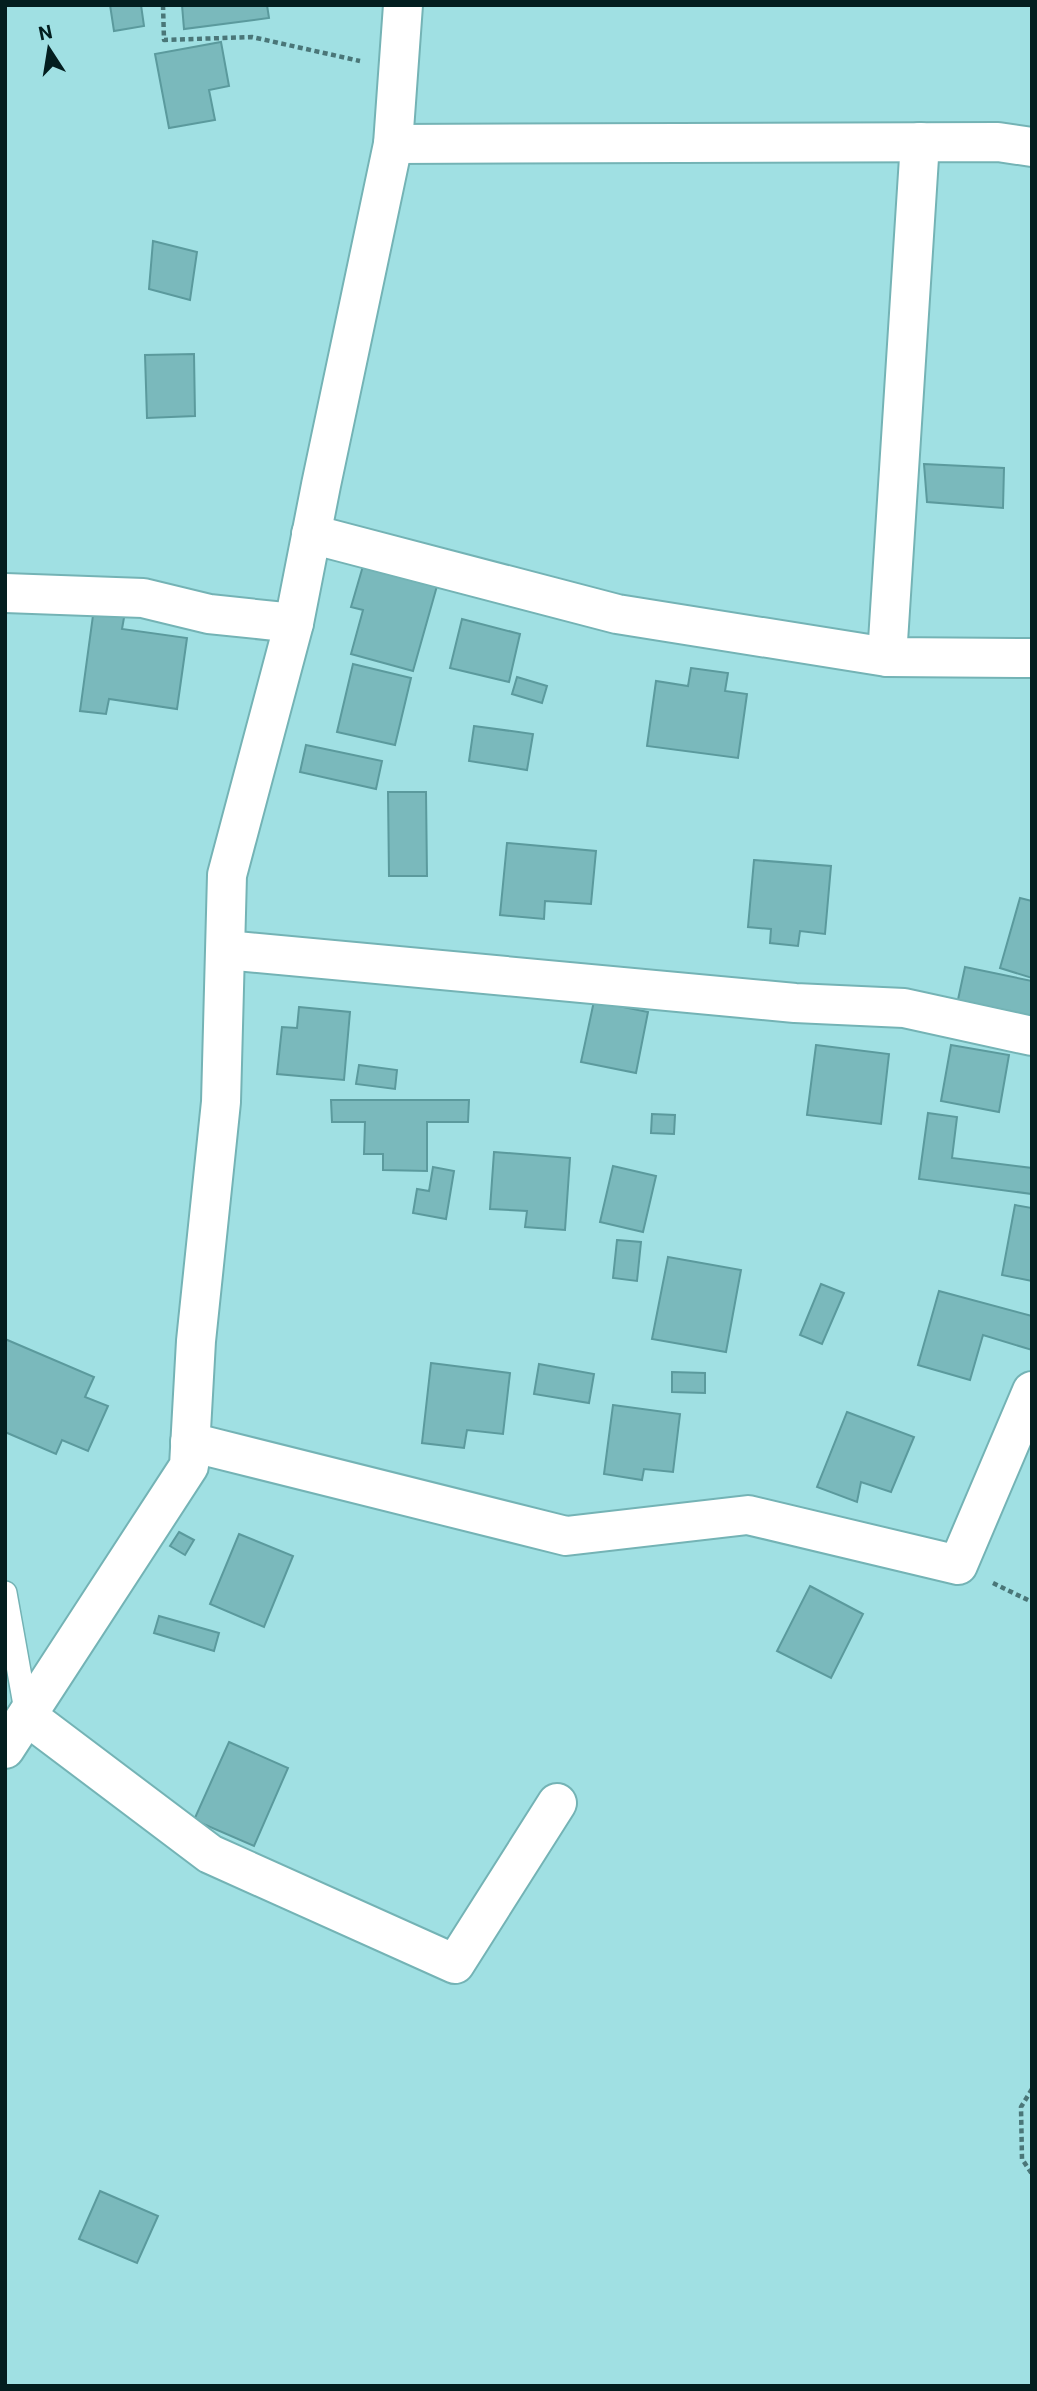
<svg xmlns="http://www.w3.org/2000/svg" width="1037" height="2391" font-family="Roboto,sans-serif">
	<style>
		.building { fill: #7ab9bc; stroke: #5b9a9d; stroke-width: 2 }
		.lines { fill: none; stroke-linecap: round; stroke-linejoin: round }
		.service-casing { stroke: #74b3b5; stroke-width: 26 }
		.minor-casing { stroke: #74b3b5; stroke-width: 42 }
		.path { stroke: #4a7678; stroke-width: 4.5; stroke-dasharray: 5 3.5; stroke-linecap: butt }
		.service { stroke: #fff; stroke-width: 23 }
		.minor { stroke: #fff; stroke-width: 38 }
	</style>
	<rect width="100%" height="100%" fill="#a0e0e3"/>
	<!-- building -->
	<g class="building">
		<path d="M 110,5 L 141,5 L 144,26 L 114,31 Z"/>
		<path d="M 182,5 L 267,5 L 269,18 L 184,29 Z"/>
		<path d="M 221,42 L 229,86 L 209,90 L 215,120 L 169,128 L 155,54 Z"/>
		<path d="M 153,241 L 197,252 L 190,300 L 149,289 Z"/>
		<path d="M 194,354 L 195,416 L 147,418 L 145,355 Z"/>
		<path d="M 924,464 L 1004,468 L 1003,508 L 927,502 Z"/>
		<path d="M 363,566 L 437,586 L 413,671 L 351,654 L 363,610 L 351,607 Z"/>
		<path d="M 94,608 L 125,612 L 122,629 L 187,638 L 177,709 L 109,699 L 106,714 L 80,711 Z"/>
		<path d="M 462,619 L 520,634 L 509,682 L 450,668 Z"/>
		<path d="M 353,664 L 411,678 L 395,745 L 337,732 Z"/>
		<path d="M 691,668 L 728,673 L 725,691 L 747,694 L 738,758 L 647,746 L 656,681 L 688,686 Z"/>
		<path d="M 517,677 L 547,686 L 542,703 L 512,694 Z"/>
		<path d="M 474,726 L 533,734 L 527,770 L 469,761 Z"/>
		<path d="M 306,745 L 382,761 L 376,789 L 300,772 Z"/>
		<path d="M 388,792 L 426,792 L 427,876 L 389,876 Z"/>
		<path d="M 507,843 L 596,851 L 591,904 L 545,901 L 544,919 L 500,915 Z"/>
		<path d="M 754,860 L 831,866 L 825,934 L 800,931 L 798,946 L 770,943 L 771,929 L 748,927 Z"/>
		<path d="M 1020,898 L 1032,901 L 1032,978 L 1000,968 Z"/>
		<path d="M 965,967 L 1032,981 L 1032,1024 L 956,1009 Z"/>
		<path d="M 594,1001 L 648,1012 L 636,1073 L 581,1062 Z"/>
		<path d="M 299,1007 L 350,1012 L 344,1080 L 277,1074 L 282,1027 L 297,1028 Z"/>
		<path d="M 816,1045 L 889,1054 L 881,1124 L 807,1115 Z"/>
		<path d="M 951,1045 L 1009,1055 L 999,1112 L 941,1101 Z"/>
		<path d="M 359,1065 L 397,1070 L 395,1089 L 356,1084 Z"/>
		<path d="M 331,1100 L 469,1100 L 468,1122 L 427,1122 L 427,1171 L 383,1170 L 383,1154 L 364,1154 L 365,1122 L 332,1122 Z"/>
		<path d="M 928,1113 L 957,1117 L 952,1158 L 1032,1168 L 1032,1194 L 919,1179 Z"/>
		<path d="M 652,1114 L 675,1115 L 674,1134 L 651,1133 Z"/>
		<path d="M 494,1152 L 570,1158 L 565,1230 L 525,1227 L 527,1211 L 490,1209 Z"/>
		<path d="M 613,1166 L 656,1176 L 643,1232 L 600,1222 Z"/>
		<path d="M 433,1167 L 454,1171 L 446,1219 L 413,1213 L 417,1189 L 429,1191 Z"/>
		<path d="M 1015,1205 L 1032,1208 L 1032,1281 L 1002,1275 Z"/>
		<path d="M 617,1240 L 641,1242 L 637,1281 L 613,1278 Z"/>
		<path d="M 668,1257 L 741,1270 L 726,1352 L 652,1339 Z"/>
		<path d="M 821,1284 L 844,1293 L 822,1344 L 800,1335 Z"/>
		<path d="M 939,1291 L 1032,1316 L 1032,1350 L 983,1335 L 970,1380 L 918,1365 Z"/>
		<path d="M 5,1339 L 94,1377 L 85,1397 L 108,1406 L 88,1451 L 62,1440 L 56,1454 L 5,1432 Z"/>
		<path d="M 431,1363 L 510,1373 L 503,1434 L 467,1430 L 464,1448 L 422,1443 Z"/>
		<path d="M 539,1364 L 594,1374 L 589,1403 L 534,1394 Z"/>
		<path d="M 672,1372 L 705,1373 L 705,1393 L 672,1392 Z"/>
		<path d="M 613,1405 L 680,1414 L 673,1472 L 644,1469 L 642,1480 L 604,1474 Z"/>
		<path d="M 847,1412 L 914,1437 L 891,1492 L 861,1482 L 857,1502 L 817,1487 Z"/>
		<path d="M 179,1532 L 194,1540 L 185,1555 L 170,1546 Z"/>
		<path d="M 239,1534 L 293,1556 L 264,1627 L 210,1604 Z"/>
		<path d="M 810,1586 L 863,1614 L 831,1678 L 777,1651 Z"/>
		<path d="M 159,1616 L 219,1633 L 214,1651 L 154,1633 Z"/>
		<path d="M 229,1742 L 288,1768 L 254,1846 L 194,1820 Z"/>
		<path d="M 100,2191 L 158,2216 L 137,2263 L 79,2239 Z"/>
	</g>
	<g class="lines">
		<defs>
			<path id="service" d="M 5,1593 L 27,1716"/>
			<g id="minor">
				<path d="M 393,144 L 998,142 L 1032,147"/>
				<path d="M 311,534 L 617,614 L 887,657 L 1032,658"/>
				<path d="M 5,593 L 143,598 L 209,614 L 294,623"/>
				<path d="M 887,657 L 920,142"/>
				<path d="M 226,950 L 795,1003 L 904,1008 L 1032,1036"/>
				<path d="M 190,1442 L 566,1536 L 748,1515 L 958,1565 L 1032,1391"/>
				<path d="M 27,1716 L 210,1854 L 455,1964 L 557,1803"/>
				<path d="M 5,1749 L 189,1466 L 196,1341 L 221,1102 L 227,875 L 294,623 L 321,485 L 393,144 L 403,5"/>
			</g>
		</defs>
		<!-- service casing -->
		<use href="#service" class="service-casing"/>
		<!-- minor casing -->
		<use href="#minor" class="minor-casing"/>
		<!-- path -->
		<g class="path">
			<path d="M 163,5 L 164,40 L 252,37 L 360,61"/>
			<path d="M 993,1583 L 1032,1602"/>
			<path d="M 1032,2089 L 1021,2107 L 1022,2159 L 1032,2174"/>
		</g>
		<!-- service -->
		<use href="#service" class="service"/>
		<!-- minor -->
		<use href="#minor" class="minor"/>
	</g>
	<!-- border -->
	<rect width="1037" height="2391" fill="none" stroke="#031e1f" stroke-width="14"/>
	<!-- north arrow -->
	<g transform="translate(49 49) rotate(348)" stroke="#a0e0e3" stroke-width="5" paint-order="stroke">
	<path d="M0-5L12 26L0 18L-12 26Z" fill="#031e1f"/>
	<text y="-10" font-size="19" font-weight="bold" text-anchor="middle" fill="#031e1f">N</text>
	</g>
</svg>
